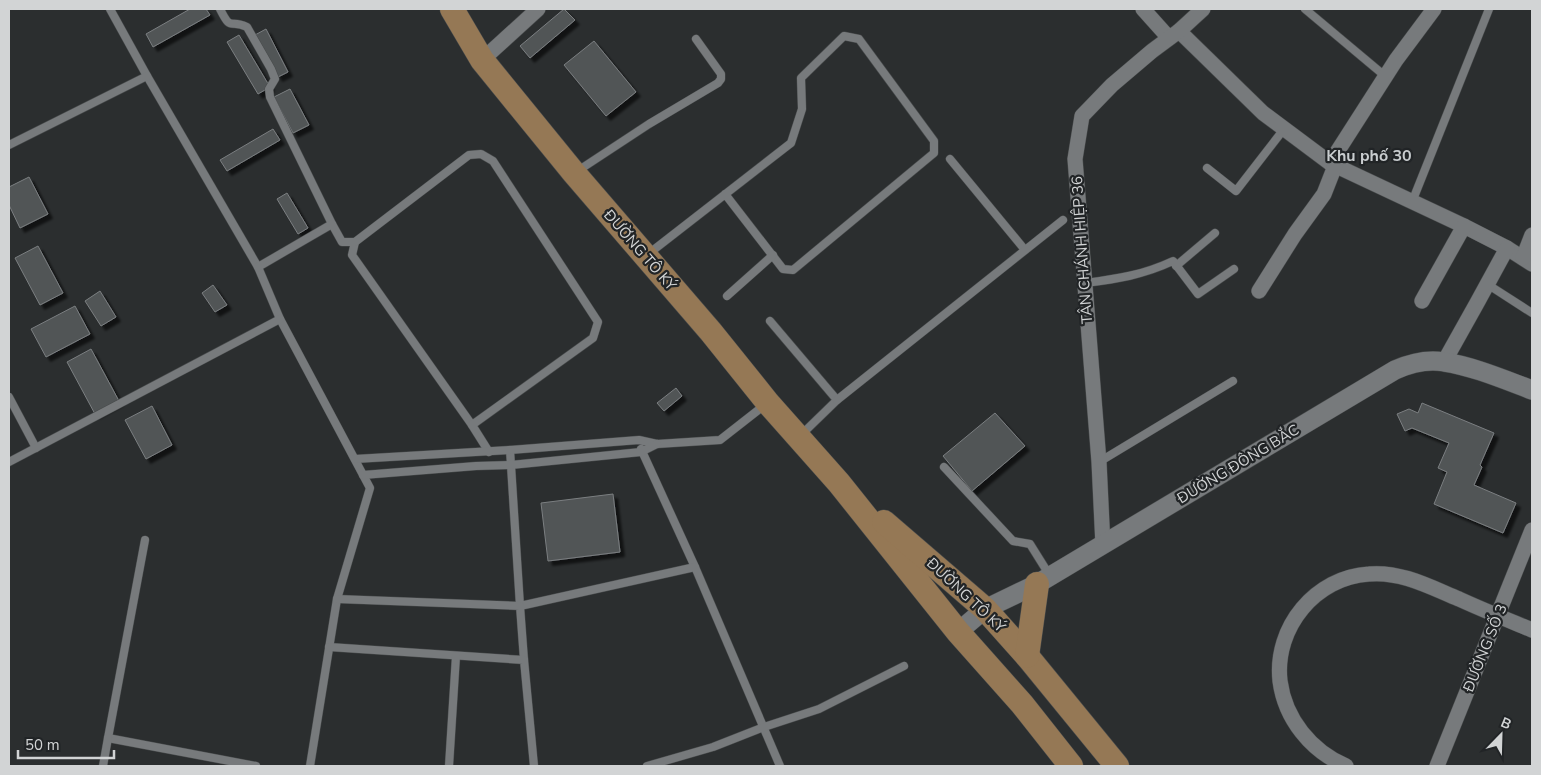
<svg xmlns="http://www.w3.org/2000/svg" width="1541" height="775" font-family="'Nunito Sans',sans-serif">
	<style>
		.building { fill: #515456; stroke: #7b7f81; filter: url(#shadow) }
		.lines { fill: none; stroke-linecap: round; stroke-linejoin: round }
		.service-casing { stroke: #484b4c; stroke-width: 9 }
		.minor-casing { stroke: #484b4c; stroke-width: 16 }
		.tertiary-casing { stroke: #484b4c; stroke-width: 20 }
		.primary-casing { stroke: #484b4c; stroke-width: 25 }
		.service { stroke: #777a7c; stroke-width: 8 }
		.minor { stroke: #777a7c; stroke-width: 15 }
		.tertiary { stroke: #777a7c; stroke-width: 19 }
		.primary { stroke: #957855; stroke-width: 24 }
		.labels { text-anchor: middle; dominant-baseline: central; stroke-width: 4.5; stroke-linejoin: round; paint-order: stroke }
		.street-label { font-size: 15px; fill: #d2d4d5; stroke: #212426 }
		.neighbourhood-label { font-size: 16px; font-weight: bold; fill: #c9cdcf; stroke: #212426 }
	</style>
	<defs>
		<filter id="shadow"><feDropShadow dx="4.5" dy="4.5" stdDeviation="1" flood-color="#0009"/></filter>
	</defs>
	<rect width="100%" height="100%" fill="#2b2e2f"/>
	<!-- building -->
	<g class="building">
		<path d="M 190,9 L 206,9 L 210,15 L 153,47 L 146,34 Z"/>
		<path d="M 564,9 L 575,20 L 530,58 L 520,46 Z"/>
		<path d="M 266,29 L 288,72 L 278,77 L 255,35 Z"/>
		<path d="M 239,35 L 270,87 L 258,94 L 227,42 Z"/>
		<path d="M 594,41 L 636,92 L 606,116 L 564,65 Z"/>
		<path d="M 290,89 L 309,125 L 293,133 L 274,97 Z"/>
		<path d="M 273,129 L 280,140 L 227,171 L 220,160 Z"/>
		<path d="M 29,177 L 48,214 L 20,228 L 9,205 L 9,187 Z"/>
		<path d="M 287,193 L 308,228 L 298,234 L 277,199 Z"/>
		<path d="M 38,246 L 63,293 L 40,305 L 15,258 Z"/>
		<path d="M 213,285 L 227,305 L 215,312 L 202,293 Z"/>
		<path d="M 100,291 L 116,317 L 101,326 L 85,301 Z"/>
		<path d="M 75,306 L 90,334 L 46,357 L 31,329 Z"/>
		<path d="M 91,349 L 119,401 L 95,414 L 67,362 Z"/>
		<path d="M 676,388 L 682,396 L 664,411 L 657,403 Z"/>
		<path d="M 1422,403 L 1494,433 L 1480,465 L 1482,467 L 1474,485 L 1516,503 L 1503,533 L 1434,504 L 1447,472 L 1438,468 L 1449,443 L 1412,428 L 1405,431 L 1397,414 L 1409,409 L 1418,413 Z"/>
		<path d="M 152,406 L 172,445 L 146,459 L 125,420 Z"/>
		<path d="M 995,413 L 1025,446 L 972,491 L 943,456 Z"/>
		<path d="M 613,494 L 620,552 L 548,561 L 541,503 Z"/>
	</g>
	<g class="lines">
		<defs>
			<g id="service">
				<path d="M 110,9 L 147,76 L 258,267 L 280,319 L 370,488 L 337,599 L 310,766"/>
				<path d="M 220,9 C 232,33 229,18 247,27 L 271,69 L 275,79 L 269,89 L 270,97 L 332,224"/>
				<path d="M 1305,9 L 1385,76"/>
				<path d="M 9,145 L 147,76"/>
				<path d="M 950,159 L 1025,250"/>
				<path d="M 1207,168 L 1236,191 L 1284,129"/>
				<path d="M 576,172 L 649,124 L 718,83 L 721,79 L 721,74 L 696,39"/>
				<path d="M 1412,202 L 1489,9"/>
				<path d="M 355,242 L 352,255 L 472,425"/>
				<path d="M 647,255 L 791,143 L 802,109 L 801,78 L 844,36 L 859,39 L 934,141 L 934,153 L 793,270 L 783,269 L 725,194"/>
				<path d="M 1176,266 L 1215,233"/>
				<path d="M 258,267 L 332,224 L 342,242 L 355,242 L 469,155 L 481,154 L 493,161 L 598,322 L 593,338 L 472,425 L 489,452"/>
				<path d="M 1085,283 C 1117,279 1143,275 1173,261 L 1198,294 L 1234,269"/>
				<path d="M 1487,284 L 1532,313"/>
				<path d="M 727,296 L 773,255"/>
				<path d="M 770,321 L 837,400 L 800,436"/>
				<path d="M 9,397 L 36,448"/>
				<path d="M 837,400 L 1063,220"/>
				<path d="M 641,449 L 695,567"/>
				<path d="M 510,450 L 520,606 L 695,567 L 780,766"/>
				<path d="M 355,459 L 510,450 L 639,440 L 657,444 L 720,440 L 766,404"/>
				<path d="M 9,462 L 280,319"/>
				<path d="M 1099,462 L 1233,381"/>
				<path d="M 944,467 L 1013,541 L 1030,544 L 1050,576"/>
				<path d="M 363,475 L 476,466 L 511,465 L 641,452 L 657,444"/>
				<path d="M 145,540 L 108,738 L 256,766"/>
				<path d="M 337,599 L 520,606 L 524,660"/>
				<path d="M 329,647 L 524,660 L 534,766"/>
				<path d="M 103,766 L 108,738"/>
				<path d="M 449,766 L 456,656"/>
				<path d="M 647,766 L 713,747 L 764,727 L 819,709 L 904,666"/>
			</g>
			<g id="minor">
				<path d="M 1143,9 L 1169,38"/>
				<path d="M 1179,31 L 1263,113 L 1330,163 L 1464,226 L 1507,248 L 1532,264"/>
				<path d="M 482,60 L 538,9"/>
				<path d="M 1330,163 L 1396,60 L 1434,9"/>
				<path d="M 1523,258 L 1532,235"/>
				<path d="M 1259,291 L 1295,234 L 1324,194 L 1335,166"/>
				<path d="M 1422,301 L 1464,226"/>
				<path d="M 1444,362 L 1477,303 L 1507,248"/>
				<path d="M 1103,546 L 1099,462 L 1075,159 L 1082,116 L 1112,85 L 1152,51 L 1179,31 L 1203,9"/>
				<path d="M 1346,766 C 1311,751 1285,719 1280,681 C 1274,627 1316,577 1369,574 C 1401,571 1430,587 1459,599 C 1483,610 1508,620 1532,630"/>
				<path d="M 1437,766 L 1532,530"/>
			</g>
			<path id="tertiary" d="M 958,632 L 985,609 L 1037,584 L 1395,370 C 1411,363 1427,359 1444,362 C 1472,366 1505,380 1532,390"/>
			<g id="primary">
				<path d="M 452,9 L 482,60 L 574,173 L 711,332 L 768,403 L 839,483 L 958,632 L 1022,704 L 1071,766"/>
				<path d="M 884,522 L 985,609 L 1027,656 L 1117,766"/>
				<path d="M 1027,656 L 1037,584"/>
			</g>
		</defs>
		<!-- service casing -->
		<use href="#service" class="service-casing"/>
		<!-- minor casing -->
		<use href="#minor" class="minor-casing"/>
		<!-- tertiary casing -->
		<use href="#tertiary" class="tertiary-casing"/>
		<!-- primary casing -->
		<use href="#primary" class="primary-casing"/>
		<!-- service -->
		<use href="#service" class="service"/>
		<!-- minor -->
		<use href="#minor" class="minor"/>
		<!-- tertiary -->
		<use href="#tertiary" class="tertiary"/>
		<!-- primary -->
		<use href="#primary" class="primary"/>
	</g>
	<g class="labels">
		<!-- street labels -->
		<g class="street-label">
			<text transform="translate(640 250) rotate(49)">ĐƯỜNG TÔ KÝ</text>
			<text transform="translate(1082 250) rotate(-94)">TÂN CHÁNH HIỆP 36</text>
			<text transform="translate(1238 464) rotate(-31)">ĐƯỜNG ĐÔNG BẮC</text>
			<text transform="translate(966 595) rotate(43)">ĐƯỜNG TÔ KÝ</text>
			<text transform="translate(1485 648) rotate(-68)">ĐƯỜNG SỐ 3</text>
		</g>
		<!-- neighbourhood labels -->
		<g class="neighbourhood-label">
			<text x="1369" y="156">Khu phố 30</text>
		</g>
	</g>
	<!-- border -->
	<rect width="1541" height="775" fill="none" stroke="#d2d4d5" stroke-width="20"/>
	<!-- north arrow -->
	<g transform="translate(1501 735) rotate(23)" stroke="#212426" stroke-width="4" paint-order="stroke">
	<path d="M0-4L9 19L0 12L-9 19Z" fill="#d2d4d5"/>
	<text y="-8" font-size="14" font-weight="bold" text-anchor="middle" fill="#d2d4d5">B</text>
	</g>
	<!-- scale -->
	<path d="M18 750v8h96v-8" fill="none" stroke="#d2d4d5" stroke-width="2.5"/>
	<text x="25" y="750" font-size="15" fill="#d2d4d5" stroke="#212426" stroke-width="4" paint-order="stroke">50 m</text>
</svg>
